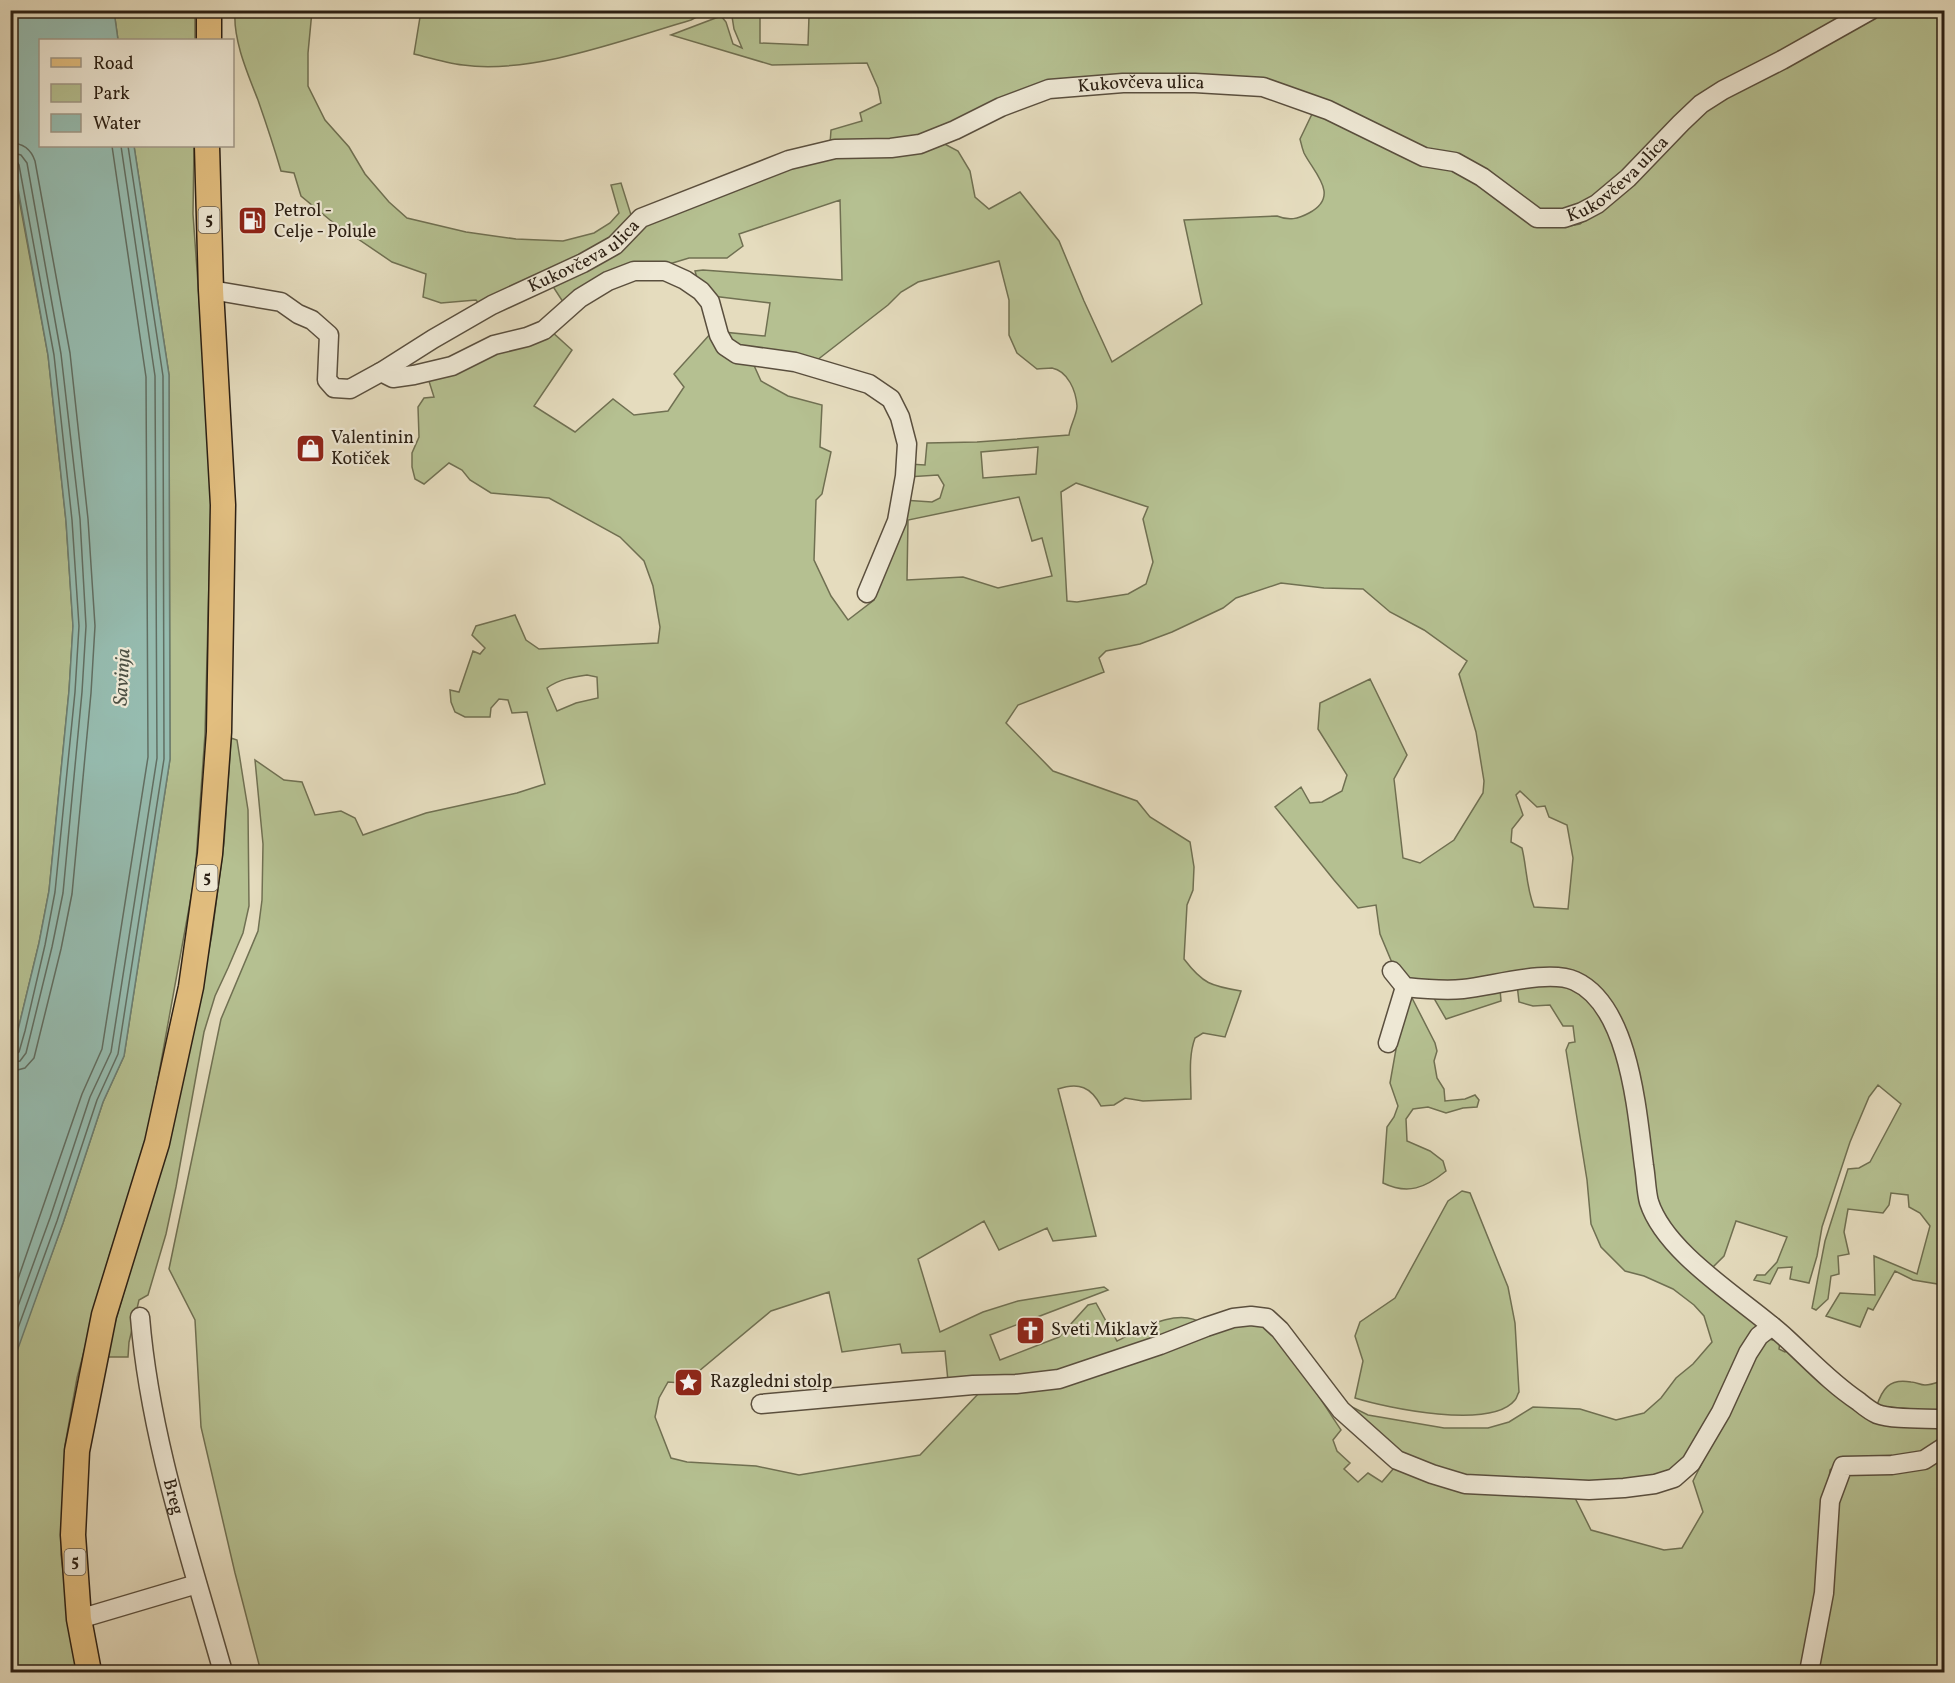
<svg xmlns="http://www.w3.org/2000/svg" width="1955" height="1683" font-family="Vollkorn,serif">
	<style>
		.green { fill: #b5c091; stroke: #707052; stroke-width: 1.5; fill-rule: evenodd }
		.water { fill: #96bcb0; stroke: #6c7e72; stroke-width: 1.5 }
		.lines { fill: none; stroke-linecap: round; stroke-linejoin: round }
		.shore { stroke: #616e62; stroke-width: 1.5 }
		.minor-casing { stroke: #5a4f3e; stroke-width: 21 }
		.major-casing { stroke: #2c2014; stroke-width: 27 }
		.minor { stroke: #eee8d5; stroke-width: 18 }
		.major { stroke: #e2be7f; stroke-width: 24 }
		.labels { text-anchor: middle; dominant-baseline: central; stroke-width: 4.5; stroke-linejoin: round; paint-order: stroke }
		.shield { fill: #eee8d5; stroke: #665c4e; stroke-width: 1.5 }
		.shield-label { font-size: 16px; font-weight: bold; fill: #2c2014 }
		.street-label { font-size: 18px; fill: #2c2014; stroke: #eee8d5 }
		.poi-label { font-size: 18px; fill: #2c2014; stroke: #eee8d5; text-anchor: start }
		.water-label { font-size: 20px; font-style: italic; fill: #4c4f43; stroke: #eee8d5 }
	</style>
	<rect width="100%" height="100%" fill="#e5dcbe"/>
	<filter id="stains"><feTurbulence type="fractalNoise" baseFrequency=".00333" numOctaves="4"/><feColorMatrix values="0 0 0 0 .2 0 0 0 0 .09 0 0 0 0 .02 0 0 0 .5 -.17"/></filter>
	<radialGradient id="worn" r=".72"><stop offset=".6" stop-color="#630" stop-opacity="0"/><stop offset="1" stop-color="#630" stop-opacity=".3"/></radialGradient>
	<!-- green -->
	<g class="green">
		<path d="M 731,10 L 1861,11 L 1737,76 L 1595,199 L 1569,210 L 1541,214 L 1426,152 L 1293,91 L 1083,83 L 906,141 L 830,144 L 831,130 L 862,121 L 860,113 L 881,103 L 878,88 L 867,63 L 772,65 L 671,35 L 721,16 L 726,22 L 733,44 L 742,48 L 734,29 ZM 760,13 L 809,16 L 808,45 L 760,43 Z"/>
		<path d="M 114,11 L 195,11 L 195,40 L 118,40 Z"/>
		<path d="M 235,11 L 312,11 L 308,53 L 308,86 L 325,120 L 349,147 L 365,174 L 389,202 L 407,218 L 466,232 L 516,239 L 563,241 L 594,233 L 610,223 L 619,213 L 611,185 L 621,183 L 632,218 L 608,243 L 480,305 L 476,300 L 441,303 L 423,297 L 426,274 L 392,262 L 330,220 L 301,196 L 294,173 L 281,171 C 274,147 266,123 258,100 C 247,72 233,40 235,11 Z"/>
		<path d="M 421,11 L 421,10 L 708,11 L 691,20 C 626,39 531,75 463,65 C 447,63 430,58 414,54 Z"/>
		<path d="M 1883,11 L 1944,11 L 1944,1285 L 1913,1280 L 1895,1271 L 1873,1310 L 1868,1308 L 1860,1327 L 1826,1316 L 1840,1293 L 1875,1295 L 1874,1256 L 1917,1274 L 1930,1226 L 1920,1213 L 1909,1207 L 1908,1195 L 1891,1193 L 1889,1205 L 1883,1213 L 1848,1209 L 1844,1232 L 1849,1254 L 1838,1256 L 1839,1274 L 1831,1276 L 1828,1299 L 1816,1310 L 1812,1308 L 1825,1241 L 1848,1169 L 1859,1168 L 1870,1162 L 1901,1104 L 1878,1085 L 1869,1097 L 1850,1142 L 1822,1227 L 1817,1256 L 1809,1283 L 1790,1279 L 1792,1267 L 1778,1268 L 1770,1284 L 1754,1280 L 1757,1275 L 1765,1275 L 1777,1262 L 1787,1237 L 1736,1221 L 1724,1256 L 1710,1270 L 1672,1235 L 1663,1221 L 1658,1209 L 1651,1188 L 1649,1167 L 1637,1080 L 1626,1036 L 1608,1001 L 1598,990 L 1591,983 L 1569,973 L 1546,974 L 1450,986 L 1422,984 L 1403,977 L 1393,965 L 1380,934 L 1376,905 L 1358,908 L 1334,880 L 1275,807 L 1301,787 L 1310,803 L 1322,802 L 1342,791 L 1347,775 L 1318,729 L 1320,703 L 1370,679 L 1407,755 L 1394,779 L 1403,858 L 1420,863 L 1454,840 L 1483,793 L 1484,781 L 1476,732 L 1459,674 L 1467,661 L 1424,630 L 1390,612 L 1363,589 L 1324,588 L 1281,583 L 1236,598 L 1223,608 L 1172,632 L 1140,644 L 1106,651 L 1099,658 L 1104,672 L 1018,705 L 1006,723 L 1053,771 L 1137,801 L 1150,817 L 1190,842 L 1194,867 L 1193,890 L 1187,905 L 1184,959 C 1203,984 1211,986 1241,991 L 1225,1037 L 1203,1033 L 1195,1038 C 1188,1057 1191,1078 1191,1099 L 1143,1101 L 1125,1098 L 1114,1105 L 1101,1106 C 1091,1087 1079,1082 1058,1089 L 1096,1236 L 1053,1241 L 1047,1228 L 999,1250 L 984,1221 L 918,1259 L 940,1332 L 983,1312 L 1018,1301 L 1104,1287 L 1108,1290 L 990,1335 L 1000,1360 L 1059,1337 L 1088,1305 L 1096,1303 L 1117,1341 C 1140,1330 1178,1306 1203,1324 C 1178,1334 1155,1346 1130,1354 C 1071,1375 1011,1384 948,1381 L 945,1351 L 902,1353 L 900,1344 L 842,1352 L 829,1292 L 771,1311 L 693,1376 L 685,1377 L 682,1383 L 668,1382 L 659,1398 L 655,1417 L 671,1458 L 687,1462 L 756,1466 L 799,1475 L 920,1455 L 980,1392 C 1009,1391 1039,1390 1067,1383 C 1109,1372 1151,1355 1192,1338 C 1209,1331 1237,1313 1257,1322 C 1282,1334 1323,1404 1341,1430 L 1333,1440 L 1337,1451 L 1350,1463 L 1344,1469 L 1358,1482 L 1368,1473 L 1382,1482 L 1394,1468 C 1451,1490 1514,1494 1574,1496 L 1591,1530 L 1664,1550 L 1682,1548 L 1703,1512 L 1693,1481 L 1743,1381 L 1754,1350 L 1762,1341 L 1769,1339 L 1780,1342 L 1779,1349 L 1785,1352 L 1787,1348 L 1812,1371 L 1872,1418 L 1900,1422 L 1944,1424 L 1944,1435 C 1936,1441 1925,1454 1914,1456 C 1884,1464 1854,1445 1830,1470 L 1818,1571 L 1803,1672 L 261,1672 L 235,1573 L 201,1427 L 195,1320 L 169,1269 L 221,1019 L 258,931 L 262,900 L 263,844 L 255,760 L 284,780 L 302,782 L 315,815 L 341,811 L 355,818 L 363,835 L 426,813 L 517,793 L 545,784 L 527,712 L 512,713 L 508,700 L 499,699 L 491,708 L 490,717 L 465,717 L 455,712 L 451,702 L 450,690 L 459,692 L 473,651 L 480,654 L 485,648 L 472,635 L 476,626 L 515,615 L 526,640 L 539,649 L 658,643 L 660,627 L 653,586 L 644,561 L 620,537 L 549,498 L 491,493 L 470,480 L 462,470 L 449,463 L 424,484 L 415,479 L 412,467 L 412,453 L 419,437 L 418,407 L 424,398 L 434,397 L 428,378 L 465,366 L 496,351 L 530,342 L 552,332 L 572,350 L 534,406 L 575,432 L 613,399 L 634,415 L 668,411 L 684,387 L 674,374 L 712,332 C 723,351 730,356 752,361 L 761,381 L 788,396 L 822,405 L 820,447 L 831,452 L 822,494 L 816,500 L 814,560 L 831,596 L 848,620 L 874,600 L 878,580 L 903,500 L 932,502 L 940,498 L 944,485 L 938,475 L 907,477 L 909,464 L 925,465 L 927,443 L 977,442 L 1069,435 C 1070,426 1077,415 1077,406 C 1076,391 1068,371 1052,368 C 1047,368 1041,369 1037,369 L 1017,353 L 1009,335 L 1009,300 L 999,261 L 918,282 L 901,292 L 888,305 L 812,364 L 740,351 L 729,345 L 722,332 L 765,336 L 770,303 L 712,296 L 699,285 L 695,271 L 703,270 L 842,280 L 840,200 L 739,234 L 743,246 L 727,258 L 689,258 L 666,265 L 645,264 L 623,268 L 586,286 L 563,302 L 552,285 L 619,247 L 647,221 L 792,165 L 840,152 L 892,153 L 914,152 L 939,141 L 958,151 L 970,171 L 975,197 L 989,209 L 1020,192 L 1059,241 L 1084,301 L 1112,362 L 1202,304 L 1184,220 L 1277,216 C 1289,221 1298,219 1309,213 C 1341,196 1314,173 1304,153 C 1302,148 1301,143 1300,139 L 1313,112 L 1392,148 L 1424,165 L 1457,170 L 1484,186 L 1531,223 L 1564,227 L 1580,224 L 1631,183 L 1685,125 L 1712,102 ZM 1038,447 L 1036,474 L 983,478 L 981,452 ZM 1076,483 L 1148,507 L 1143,519 L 1153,562 L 1146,584 L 1128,594 L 1077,602 L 1067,601 L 1061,492 ZM 1019,497 L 1032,541 L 1042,538 L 1052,576 L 998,588 L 963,577 L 907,580 L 908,520 ZM 587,675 L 597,677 L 598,698 L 576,703 L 557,711 L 547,688 C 559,679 573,677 587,675 ZM 1520,791 L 1537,807 L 1545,806 L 1549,817 L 1567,825 L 1573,858 L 1568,909 L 1534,907 C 1526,886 1527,869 1522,848 L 1511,842 L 1512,829 L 1523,815 L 1516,795 Z"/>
		<path d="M 134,146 L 194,146 L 193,214 L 205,382 L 211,502 L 205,734 L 195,875 L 145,1150 L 110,1253 L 77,1378 L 65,1445 L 61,1555 L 74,1655 L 79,1672 L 11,1672 L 10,1368 L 63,1223 L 103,1102 L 124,1056 L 170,759 L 169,375 Z"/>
		<path d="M 10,150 L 48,355 L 66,521 L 73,626 L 69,691 L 49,891 L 39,943 L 11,1059 Z"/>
		<path d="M 231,738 L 237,740 L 248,810 L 249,906 L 243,933 L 228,968 L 215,996 L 204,1032 L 176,1187 L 166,1234 L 148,1295 L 139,1300 L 129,1342 L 128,1357 L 105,1357 L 169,1137 L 191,1043 L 212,934 L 224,843 Z"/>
		<path d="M 1517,984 L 1578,985 L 1618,1038 L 1647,1211 L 1759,1323 L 1759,1328 L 1691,1456 L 1650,1483 L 1478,1478 L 1409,1461 L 1338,1400 L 1368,1415 L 1444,1428 L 1488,1428 L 1509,1422 L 1533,1407 L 1580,1409 L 1616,1420 L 1644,1413 L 1661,1398 L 1676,1378 L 1693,1364 L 1712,1342 L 1704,1316 L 1694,1305 L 1673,1289 L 1644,1276 L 1625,1271 L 1601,1247 L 1591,1224 L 1587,1180 L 1566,1050 L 1569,1043 L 1575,1042 L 1573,1026 L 1563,1026 L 1550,1005 L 1533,1006 L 1519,1002 Z"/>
		<path d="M 1500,989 L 1501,1001 L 1446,1019 L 1432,995 Z"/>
		<path d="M 1411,996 L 1435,1043 L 1437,1051 L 1434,1061 L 1437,1078 L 1444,1089 L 1445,1101 L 1465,1099 L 1475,1095 L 1479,1100 L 1477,1107 L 1463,1108 L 1446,1113 L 1428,1107 L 1413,1109 L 1406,1119 L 1407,1141 L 1430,1151 L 1443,1161 L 1446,1171 C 1425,1188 1408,1195 1383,1183 L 1387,1127 L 1394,1117 L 1398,1106 L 1390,1083 L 1404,1004 Z"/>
		<path d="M 1462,1191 L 1470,1193 L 1508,1287 L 1515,1323 L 1519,1392 C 1517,1395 1517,1398 1515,1400 C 1491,1430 1387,1408 1355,1398 L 1363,1361 L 1355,1336 L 1360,1322 L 1395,1298 L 1448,1201 Z"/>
		<path d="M 1944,1380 L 1944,1411 L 1925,1412 L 1876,1408 C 1882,1389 1889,1378 1911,1382 C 1916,1382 1920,1385 1925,1385 C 1932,1385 1938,1382 1944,1380 Z"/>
		<path d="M 1944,1452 L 1944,1672 L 1814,1672 L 1839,1489 L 1848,1472 Z"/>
	</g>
	<!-- water -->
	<path class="water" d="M 11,10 L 114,11 L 118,40 L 40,40 L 40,146 L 134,146 L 169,375 L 170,759 L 124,1056 L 103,1102 L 63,1223 L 11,1368 L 11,1059 L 39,943 L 49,891 L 69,691 L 73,626 L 66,521 L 48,355 L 11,150 Z"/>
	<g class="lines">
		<!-- shore -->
		<g class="shore">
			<path d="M 10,143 C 23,143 31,149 35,161 L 70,353 L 88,519 L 95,626 L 91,693 L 72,894 L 61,949 L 34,1058 L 25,1068 L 10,1072"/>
			<path d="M 10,152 L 21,155 L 27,163 L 61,354 L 80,519 L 86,626 L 82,692 L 63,893 L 52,947 L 26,1053 L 20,1061 L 10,1063"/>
			<path d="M 10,159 L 16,160 L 19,165 L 54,355 L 72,520 L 79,626 L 75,692 L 55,892 L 45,945 L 25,1031 L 19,1052 L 15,1055 L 10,1055"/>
			<path d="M 10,1302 L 82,1094 L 102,1049 L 148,757 L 146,377 L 112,146"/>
			<path d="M 10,1328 L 50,1218 L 90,1097 L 111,1052 L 157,758 L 155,376 L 121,146"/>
			<path d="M 10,1350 L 57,1221 L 97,1100 L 118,1054 L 164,759 L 163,376 L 128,146"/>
		</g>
		<defs>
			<g id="minor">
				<path id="s1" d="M 211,290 L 281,302 L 298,314 L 312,320 L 329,335 L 327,380 L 334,388 L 350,389 L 381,372 L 433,339 L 492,305 L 583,263 L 615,245 L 641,218 L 789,160 L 835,149 L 891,148 L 920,144 L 955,130 L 1001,107 L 1049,89 L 1123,83 L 1195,83 L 1263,87 L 1328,110 L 1424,157 L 1455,162 L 1482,177 L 1537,218 L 1564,218 L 1582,212 L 1597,204 L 1628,178 L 1681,123 L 1701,104 L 1723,90 L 1782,60 L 1871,10"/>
				<path d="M 381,372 L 393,378 L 414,375 L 452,366 L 494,345 L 527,337 L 544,330 L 580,298 L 608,281 L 634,271 L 665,271 L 685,280 L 701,291 L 710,302 L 719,335 L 725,346 L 737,354 L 795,362 L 869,384 L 891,399 L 900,417 L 907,444 L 905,476 L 897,521 L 867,593"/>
				<path d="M 1392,971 L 1405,987 C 1424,989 1444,991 1463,989 C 1493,986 1549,969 1575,981 C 1630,1006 1637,1113 1644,1166 C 1646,1177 1646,1191 1649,1202 C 1666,1255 1746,1301 1786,1338 C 1810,1360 1831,1383 1858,1401 C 1863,1405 1870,1411 1877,1414 C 1894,1420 1925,1418 1944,1419"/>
				<path d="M 1388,1043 L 1405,987"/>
				<path id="s2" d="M 140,1317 C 150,1439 190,1555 223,1672"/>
				<path d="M 761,1404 L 973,1385 L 1016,1384 L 1059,1379 L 1160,1345 L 1206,1327 L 1233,1318 L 1251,1316 L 1267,1318 L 1280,1330 L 1341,1410 L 1397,1460 L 1432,1474 L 1465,1484 L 1589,1490 L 1624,1488 L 1655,1484 L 1674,1478 L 1691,1463 L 1721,1412 L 1748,1353 L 1759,1336 L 1772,1326"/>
				<path d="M 79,1619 L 197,1584"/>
				<path d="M 1809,1672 L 1824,1593 L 1830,1501 L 1843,1466 L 1892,1465 L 1924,1460 L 1944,1447"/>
			</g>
			<g id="major">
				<path d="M 209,40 L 209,10"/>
				<path d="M 89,1672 L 79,1619 L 73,1535 L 77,1451 L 104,1315 L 157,1143 L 191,987 L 210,854 L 219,732 L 223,505 L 211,290 L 207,146"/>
			</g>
		</defs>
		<!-- minor casing -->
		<use href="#minor" class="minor-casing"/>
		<!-- major casing -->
		<use href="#major" class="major-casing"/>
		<!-- minor -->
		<use href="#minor" class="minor"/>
		<!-- major -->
		<use href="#major" class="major"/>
	</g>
	<!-- icons -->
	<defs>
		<symbol id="fuel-square" viewBox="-11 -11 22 22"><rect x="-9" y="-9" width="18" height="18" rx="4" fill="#8f2418" stroke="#eee8d5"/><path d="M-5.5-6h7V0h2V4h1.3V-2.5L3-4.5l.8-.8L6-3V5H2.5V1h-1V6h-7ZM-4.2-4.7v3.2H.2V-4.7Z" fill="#fff"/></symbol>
		<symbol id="shop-square" viewBox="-11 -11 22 22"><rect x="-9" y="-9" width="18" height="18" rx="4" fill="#8f2418" stroke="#eee8d5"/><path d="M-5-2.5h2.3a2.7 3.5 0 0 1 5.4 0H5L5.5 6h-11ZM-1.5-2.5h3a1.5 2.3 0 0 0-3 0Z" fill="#fff"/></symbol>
		<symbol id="church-square" viewBox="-11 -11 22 22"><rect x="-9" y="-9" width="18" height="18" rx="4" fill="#8f2418" stroke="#eee8d5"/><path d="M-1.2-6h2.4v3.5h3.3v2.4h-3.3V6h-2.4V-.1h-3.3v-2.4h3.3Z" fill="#fff"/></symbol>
		<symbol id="sight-square" viewBox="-11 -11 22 22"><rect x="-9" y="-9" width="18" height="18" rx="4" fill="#8f2418" stroke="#eee8d5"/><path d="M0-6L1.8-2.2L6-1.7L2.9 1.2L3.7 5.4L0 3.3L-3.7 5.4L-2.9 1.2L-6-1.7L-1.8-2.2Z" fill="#fff"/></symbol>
	</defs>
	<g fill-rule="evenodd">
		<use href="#fuel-square" x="236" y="204" width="33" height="33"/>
		<use href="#shop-square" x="294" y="432" width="33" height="33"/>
		<use href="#church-square" x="1014" y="1314" width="33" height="33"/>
		<use href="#sight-square" x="672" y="1366" width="33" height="33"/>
	</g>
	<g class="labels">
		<!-- shield labels -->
		<g class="shield">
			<rect x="198.5" y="207" width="21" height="26" rx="4.5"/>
			<rect x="196.5" y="865" width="21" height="26" rx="4.5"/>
			<rect x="64.5" y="1549" width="21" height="26" rx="4.5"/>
		</g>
		<g class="shield-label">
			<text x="209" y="220">5</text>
			<text x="207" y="878">5</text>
			<text x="75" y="1562">5</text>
		</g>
		<!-- street labels -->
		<g class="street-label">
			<text stroke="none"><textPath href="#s1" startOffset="1065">Kukovčeva ulica</textPath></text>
			<text stroke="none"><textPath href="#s1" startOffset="1588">Kukovčeva ulica</textPath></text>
			<text stroke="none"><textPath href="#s1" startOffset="471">Kukovčeva ulica</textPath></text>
			<text stroke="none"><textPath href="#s2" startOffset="183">Breg</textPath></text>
		</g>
		<!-- poi labels -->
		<g class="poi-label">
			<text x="274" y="211">Petrol -<tspan x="274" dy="21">Celje - Polule</tspan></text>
			<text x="331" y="438">Valentinin<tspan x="331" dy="21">Kotiček</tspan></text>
			<text x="1051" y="1330">Sveti Miklavž</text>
			<text x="710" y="1382">Razgledni stolp</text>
		</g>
		<!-- water labels -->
		<g class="water-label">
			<text transform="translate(123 677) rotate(-87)">Savinja</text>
		</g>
	</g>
	<!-- margin -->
	<rect width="1955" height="1683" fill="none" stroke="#e5dcbe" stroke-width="36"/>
	<rect x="12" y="12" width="1931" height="1659" fill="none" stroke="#2c2014" stroke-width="3"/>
	<rect x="18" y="18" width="1919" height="1647" fill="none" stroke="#2c2014" stroke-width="1.5"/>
	<!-- legend -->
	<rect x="39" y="39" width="195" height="108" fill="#eee8d5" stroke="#a09888" stroke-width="1.5"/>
	<rect x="51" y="58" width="30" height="9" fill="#e2be7f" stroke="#a09888" stroke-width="1.5"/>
	<text x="93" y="69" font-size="18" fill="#2c2014">Road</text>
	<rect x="51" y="84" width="30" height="18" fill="#b5c091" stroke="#a09888" stroke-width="1.5"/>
	<text x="93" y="99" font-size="18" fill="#2c2014">Park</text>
	<rect x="51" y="114" width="30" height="18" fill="#96bcb0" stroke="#a09888" stroke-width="1.5"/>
	<text x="93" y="129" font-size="18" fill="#2c2014">Water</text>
	<rect width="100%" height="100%" filter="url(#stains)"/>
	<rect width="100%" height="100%" fill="url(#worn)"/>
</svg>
